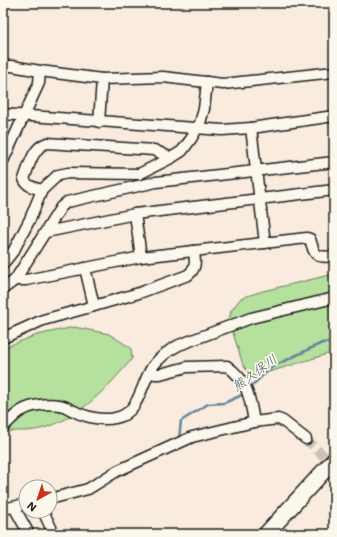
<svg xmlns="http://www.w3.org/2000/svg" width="337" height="537" font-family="Mali,'Klee One',sans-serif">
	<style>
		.green { fill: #b5e09e; stroke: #687e5d }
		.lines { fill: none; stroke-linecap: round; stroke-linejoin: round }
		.stream { stroke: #64849c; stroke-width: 2.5 }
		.minor-tunnel { stroke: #cdc2b6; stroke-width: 10; stroke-dasharray: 10 5; stroke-linecap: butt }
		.minor-casing { stroke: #1c1c1c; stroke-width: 13 }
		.highway-casing { stroke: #1c1c1c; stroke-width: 18 }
		.minor { stroke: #fbf7ec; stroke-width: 10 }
		.highway { stroke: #fbf7ec; stroke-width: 15 }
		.labels { text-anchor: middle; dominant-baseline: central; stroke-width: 3.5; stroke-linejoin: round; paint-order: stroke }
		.water-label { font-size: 13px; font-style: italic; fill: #465967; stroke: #fbf7ec }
	</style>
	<rect width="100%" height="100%" fill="#f9ebdd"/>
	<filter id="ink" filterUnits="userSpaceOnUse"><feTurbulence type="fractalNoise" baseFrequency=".025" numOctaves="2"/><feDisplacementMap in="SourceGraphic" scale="8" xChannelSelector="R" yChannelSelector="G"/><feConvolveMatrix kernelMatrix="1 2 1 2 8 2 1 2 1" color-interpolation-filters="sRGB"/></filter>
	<g filter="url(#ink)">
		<!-- green -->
		<g class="green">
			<path d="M 334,274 L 334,352 L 256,376 L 250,375 L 243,365 L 229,320 L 231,311 L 241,298 L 263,291 Z"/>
			<path d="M 74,327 L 109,334 L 131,348 L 132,359 C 103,393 66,433 18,431 C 13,431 8,432 3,430 L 3,348 L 37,335 Z"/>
		</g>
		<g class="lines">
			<!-- stream -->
			<g class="stream">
				<path d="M 248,389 L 272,367 L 322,343 L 334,342"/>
				<path d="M 179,439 L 181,421 L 208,404 L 224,403 L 240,396 L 245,392"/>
			</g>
			<!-- minor-tunnel -->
			<path class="minor-tunnel" d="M 306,439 L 334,466"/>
			<defs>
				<g id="minor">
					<path d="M 3,66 L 12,66 L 40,71 L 102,79 L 163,77 L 223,84 L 334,72"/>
					<path d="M 3,114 L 222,130 L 251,128 L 334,116"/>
					<path d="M 99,122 L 102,79"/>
					<path d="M 251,128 L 265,243"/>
					<path d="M 3,161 L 39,83 L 40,71"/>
					<path d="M 42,190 C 35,188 26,186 24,179 C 29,166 33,147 47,143 L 154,150 L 171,158"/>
					<path d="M 135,214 L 141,257"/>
					<path d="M 46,232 L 135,214 L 334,190"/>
					<path d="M 3,264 L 14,250 L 30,219 L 42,190 L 58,175 L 68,173 L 139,174 L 171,158 L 182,151 L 191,139 L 200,123 L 204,109 L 207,82"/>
					<path d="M 85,268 L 94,306"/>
					<path d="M 15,280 L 26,280 L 141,257 L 307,238 L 310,239 C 315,256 315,258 334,256"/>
					<path d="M 3,289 L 15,280 L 61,207 L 67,202 L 156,182 L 334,162"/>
					<path d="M 3,338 L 43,320 L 94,306 L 139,293 L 188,275 C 197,268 195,261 194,251"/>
					<path d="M 150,372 L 155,374 L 160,374 L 187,367 L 227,366 C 248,381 250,398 254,422"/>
					<path d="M 3,427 C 9,422 14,415 21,411 C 32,404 54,402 66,407 C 68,408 71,410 74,411 C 85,417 103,421 115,418 C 140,414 141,382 153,366 C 160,357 169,350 179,345 L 251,318 L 334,298"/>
					<path d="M 50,499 L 88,489 L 117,471 L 192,437 L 254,422 L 278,419 L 283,421 L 306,439"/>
					<path d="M 14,507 L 29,534"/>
					<path d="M 3,509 L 26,504"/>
					<path d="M 43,511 L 54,534"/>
				</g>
				<path id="highway" d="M 266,534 L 334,460"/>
			</defs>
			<!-- minor casing -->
			<use href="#minor" class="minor-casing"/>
			<!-- highway casing -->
			<use href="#highway" class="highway-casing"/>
			<!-- minor -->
			<use href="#minor" class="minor"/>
			<!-- highway -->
			<use href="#highway" class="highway"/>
		</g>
	</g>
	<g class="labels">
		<!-- water labels -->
		<g class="water-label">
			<text transform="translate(254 372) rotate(-36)">熊久保川</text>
		</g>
	</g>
	<!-- margin -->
	<rect width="337" height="537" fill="none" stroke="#fbf7ec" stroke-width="16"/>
	<rect x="8" y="8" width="321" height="521" fill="none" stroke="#1c1c1c" stroke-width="1.5" filter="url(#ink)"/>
	<!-- north arrow -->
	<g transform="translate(38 499) rotate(219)"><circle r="19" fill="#fbf7ec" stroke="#a29f99"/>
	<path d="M0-3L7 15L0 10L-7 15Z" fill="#c8321e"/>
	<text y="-6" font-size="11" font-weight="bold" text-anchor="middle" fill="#1c1c1c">N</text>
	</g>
</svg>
